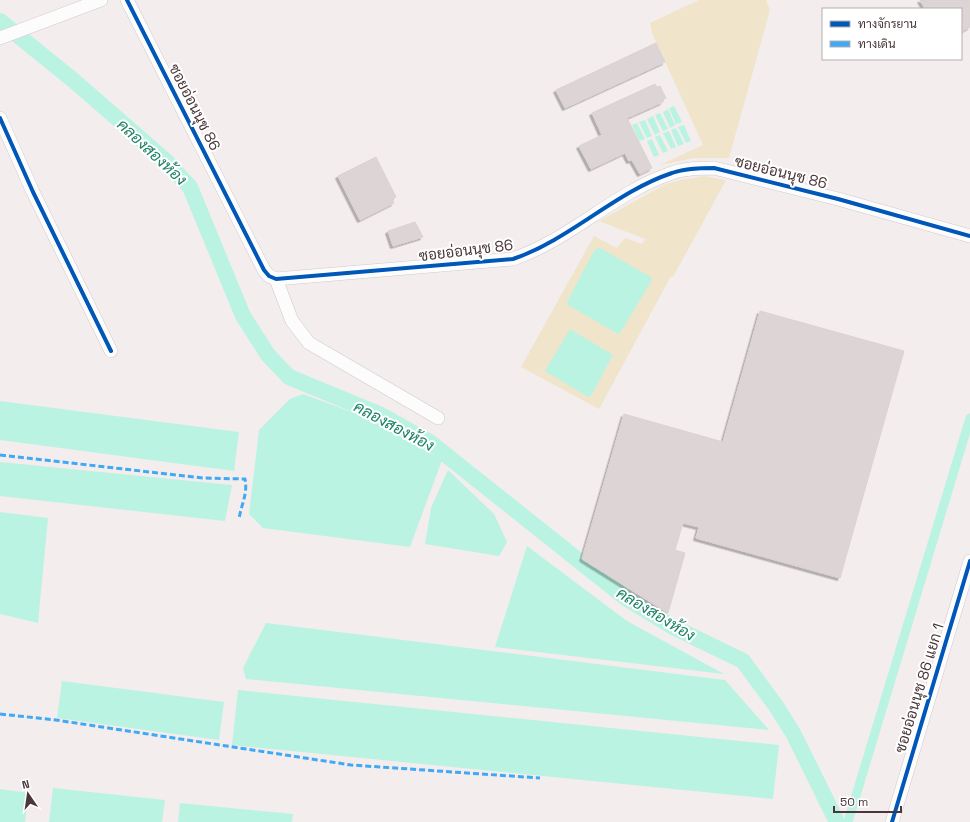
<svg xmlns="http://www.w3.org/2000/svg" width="970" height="822" font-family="'Space Grotesk',Sarabun,sans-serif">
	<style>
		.green { fill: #f0e5cb }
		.water { fill: #baf3e2 }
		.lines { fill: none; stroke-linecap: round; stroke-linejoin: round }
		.canal { stroke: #baf3e2; stroke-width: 9 }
		.river { stroke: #baf3e2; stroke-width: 16 }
		.building { fill: #ddd5d5; stroke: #dcd2d3; filter: url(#shadow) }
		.minor-casing { stroke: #d1caca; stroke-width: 14 }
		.minor { stroke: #fdfcfc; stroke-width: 13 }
		.quiet { stroke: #3fa9f5; stroke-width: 3; stroke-dasharray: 6 3; stroke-linecap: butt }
		.cycleway-casing { stroke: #fff; stroke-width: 6 }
		.cycleway { stroke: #0057b8; stroke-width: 4 }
		.labels { text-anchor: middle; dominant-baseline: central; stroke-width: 4; stroke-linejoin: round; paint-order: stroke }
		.street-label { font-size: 15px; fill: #4b3739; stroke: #fff }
		.water-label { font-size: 16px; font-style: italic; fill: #1f8367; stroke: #fff }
	</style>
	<defs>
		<filter id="shadow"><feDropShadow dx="-2.5" dy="2.5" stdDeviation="0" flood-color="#0004"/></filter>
	</defs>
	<rect width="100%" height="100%" fill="#f3eded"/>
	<!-- green -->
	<g class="green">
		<path d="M 699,0 L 766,0 L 770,10 L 729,158 L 694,158 L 660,165 L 703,145 L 652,33 L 650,23 Z"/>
		<path d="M 704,176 L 726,180 L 673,277 L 671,276 L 599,409 L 521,367 L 594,236 L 617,248 L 625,238 L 642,244 L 645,239 L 599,221 L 664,185 L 680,180 Z"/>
	</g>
	<!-- water -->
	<g class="water">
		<path d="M 674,106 L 682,122 L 676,124 L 669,108 Z"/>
		<path d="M 668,109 L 675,125 L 670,128 L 663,112 Z"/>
		<path d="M 660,113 L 668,129 L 663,131 L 655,115 Z"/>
		<path d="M 653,116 L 660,132 L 655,135 L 647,119 Z"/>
		<path d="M 645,120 L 652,136 L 647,138 L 639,122 Z"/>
		<path d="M 637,123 L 645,139 L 639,141 L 632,125 Z"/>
		<path d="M 684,125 L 691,141 L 686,143 L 678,127 Z"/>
		<path d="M 676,128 L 684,144 L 678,146 L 671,130 Z"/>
		<path d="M 669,131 L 676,147 L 671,149 L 663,133 Z"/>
		<path d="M 660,135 L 668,151 L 663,153 L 655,137 Z"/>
		<path d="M 652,139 L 659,155 L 654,157 L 647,141 Z"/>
		<path d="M 600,248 L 651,277 L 652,280 L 620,333 L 618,334 L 568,305 L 567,302 L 595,249 Z"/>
		<path d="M 570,329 L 613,355 L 591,396 L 588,397 L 545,371 Z"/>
		<path d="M 303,394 L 368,418 L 442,460 L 410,547 L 263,528 L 249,514 L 259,430 L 290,399 Z"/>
		<path d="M 0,401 L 239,432 L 234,471 L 0,440 Z"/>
		<path d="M 0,462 L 232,485 L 225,521 L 0,496 Z"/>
		<path d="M 448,470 L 494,514 L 507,542 L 499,556 L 425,544 L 431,508 Z"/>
		<path d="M 0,512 L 48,518 L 38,623 L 0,614 Z"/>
		<path d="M 527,546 L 627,621 L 724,674 L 495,647 Z"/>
		<path d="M 266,623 L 725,680 L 769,730 L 246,679 L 243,668 Z"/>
		<path d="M 62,681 L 224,702 L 219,740 L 57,718 Z"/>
		<path d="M 238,690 L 779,745 L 773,799 L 232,745 Z"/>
		<path d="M 53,788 L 165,800 L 162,822 L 49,822 Z"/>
		<path d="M 0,789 L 29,793 L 25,822 L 0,822 Z"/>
		<path d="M 180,803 L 293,814 L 292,822 L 178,822 Z"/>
	</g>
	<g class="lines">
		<!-- canal -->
		<path class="canal" d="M 848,822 L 970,418"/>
		<!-- river -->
		<path class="river" d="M 0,21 L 73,80 L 166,161 L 190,187 L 243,316 L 268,355 L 289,377 L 381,415 L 431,443 L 627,599 L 673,627 L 743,661 L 776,706 L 793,733 L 837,822"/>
	</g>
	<!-- building -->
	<g class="building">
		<path d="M 920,0 L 970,0 L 970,27 L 961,32 L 961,9 L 925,9 Z"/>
		<path d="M 656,43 L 665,62 L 565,108 L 556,90 Z"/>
		<path d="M 655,84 L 657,87 L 660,86 L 666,98 L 662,100 L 663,102 L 627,118 L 652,168 L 640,174 L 632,160 L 629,161 L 625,153 L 591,169 L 579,146 L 602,135 L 592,113 Z"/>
		<path d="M 376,157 L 396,197 L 392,199 L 394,203 L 360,220 L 338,176 Z"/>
		<path d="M 415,222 L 423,237 L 393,246 L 388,231 Z"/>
		<path d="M 760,311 L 904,351 L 840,578 L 696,538 L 699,527 L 683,523 L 675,550 L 685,553 L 668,613 L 582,559 L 624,414 L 723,442 Z"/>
	</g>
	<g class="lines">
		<defs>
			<g id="minor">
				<path d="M 127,0 L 264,270 L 269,276 L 276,279 L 513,259 C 571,239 615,192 672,173 C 685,168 701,168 714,168 L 838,199 L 970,236"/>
				<path d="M 0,38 L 101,0"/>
				<path d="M 0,118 L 33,192 L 111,351"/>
				<path d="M 276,279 L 292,321 L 309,343 L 438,418"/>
				<path d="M 892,822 L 970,561"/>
			</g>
		</defs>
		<!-- minor casing -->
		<use href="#minor" class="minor-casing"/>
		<!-- minor -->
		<use href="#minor" class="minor"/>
		<!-- quiet -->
		<g class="quiet">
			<path d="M 0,455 L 203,478 L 245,479 C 248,494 241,505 239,519"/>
			<path d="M 0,714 L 56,720 L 351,765 L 540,778"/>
		</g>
		<defs>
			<g id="cycleway">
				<path d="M 127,0 L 264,270 L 269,276 L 276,279 L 513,259 C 571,239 615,192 672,173 C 685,168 701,168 714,168 L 838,199 L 970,236"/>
				<path d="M 0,118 L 33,192 L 111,351"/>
				<path d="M 892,822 L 970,561"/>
			</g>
		</defs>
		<!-- cycleway casing -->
		<use href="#cycleway" class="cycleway-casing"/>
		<!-- cycleway -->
		<use href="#cycleway" class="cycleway"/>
	</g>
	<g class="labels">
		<!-- street labels -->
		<g class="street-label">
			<text transform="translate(195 107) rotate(63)">ซอยอ่อนนุช 86</text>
			<text transform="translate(781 172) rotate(14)">ซอยอ่อนนุช 86</text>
			<text transform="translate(466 250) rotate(-7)">ซอยอ่อนนุช 86</text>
			<text transform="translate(919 688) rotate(-73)">ซอยอ่อนนุช 86 แยก 1</text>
		</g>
		<!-- water labels -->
		<g class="water-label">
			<text transform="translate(152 152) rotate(43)">คลองสองห้อง</text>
			<text transform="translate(394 426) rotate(28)">คลองสองห้อง</text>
			<text transform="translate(656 614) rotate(31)">คลองสองห้อง</text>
		</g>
	</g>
	<!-- legend -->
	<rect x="822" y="8" width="140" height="52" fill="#ffffff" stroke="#b7afb0"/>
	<rect x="830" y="21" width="20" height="6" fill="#0057b8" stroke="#b7afb0"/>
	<text x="858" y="28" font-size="12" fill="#4b3739">ทางจักรยาน</text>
	<rect x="830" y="41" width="20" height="6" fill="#3fa9f5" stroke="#b7afb0"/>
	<text x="858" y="48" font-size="12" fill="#4b3739">ทางเดิน</text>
	<!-- north arrow -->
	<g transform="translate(28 794) rotate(347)" stroke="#ffffff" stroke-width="3" paint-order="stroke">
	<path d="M0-3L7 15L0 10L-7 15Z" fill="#4b3739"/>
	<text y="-6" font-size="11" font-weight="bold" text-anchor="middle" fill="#4b3739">N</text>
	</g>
	<!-- scale -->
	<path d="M834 806v6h67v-6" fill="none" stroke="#4b3739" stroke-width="2"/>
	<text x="840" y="806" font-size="12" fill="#4b3739" stroke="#ffffff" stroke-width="3" paint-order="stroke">50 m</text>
</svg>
